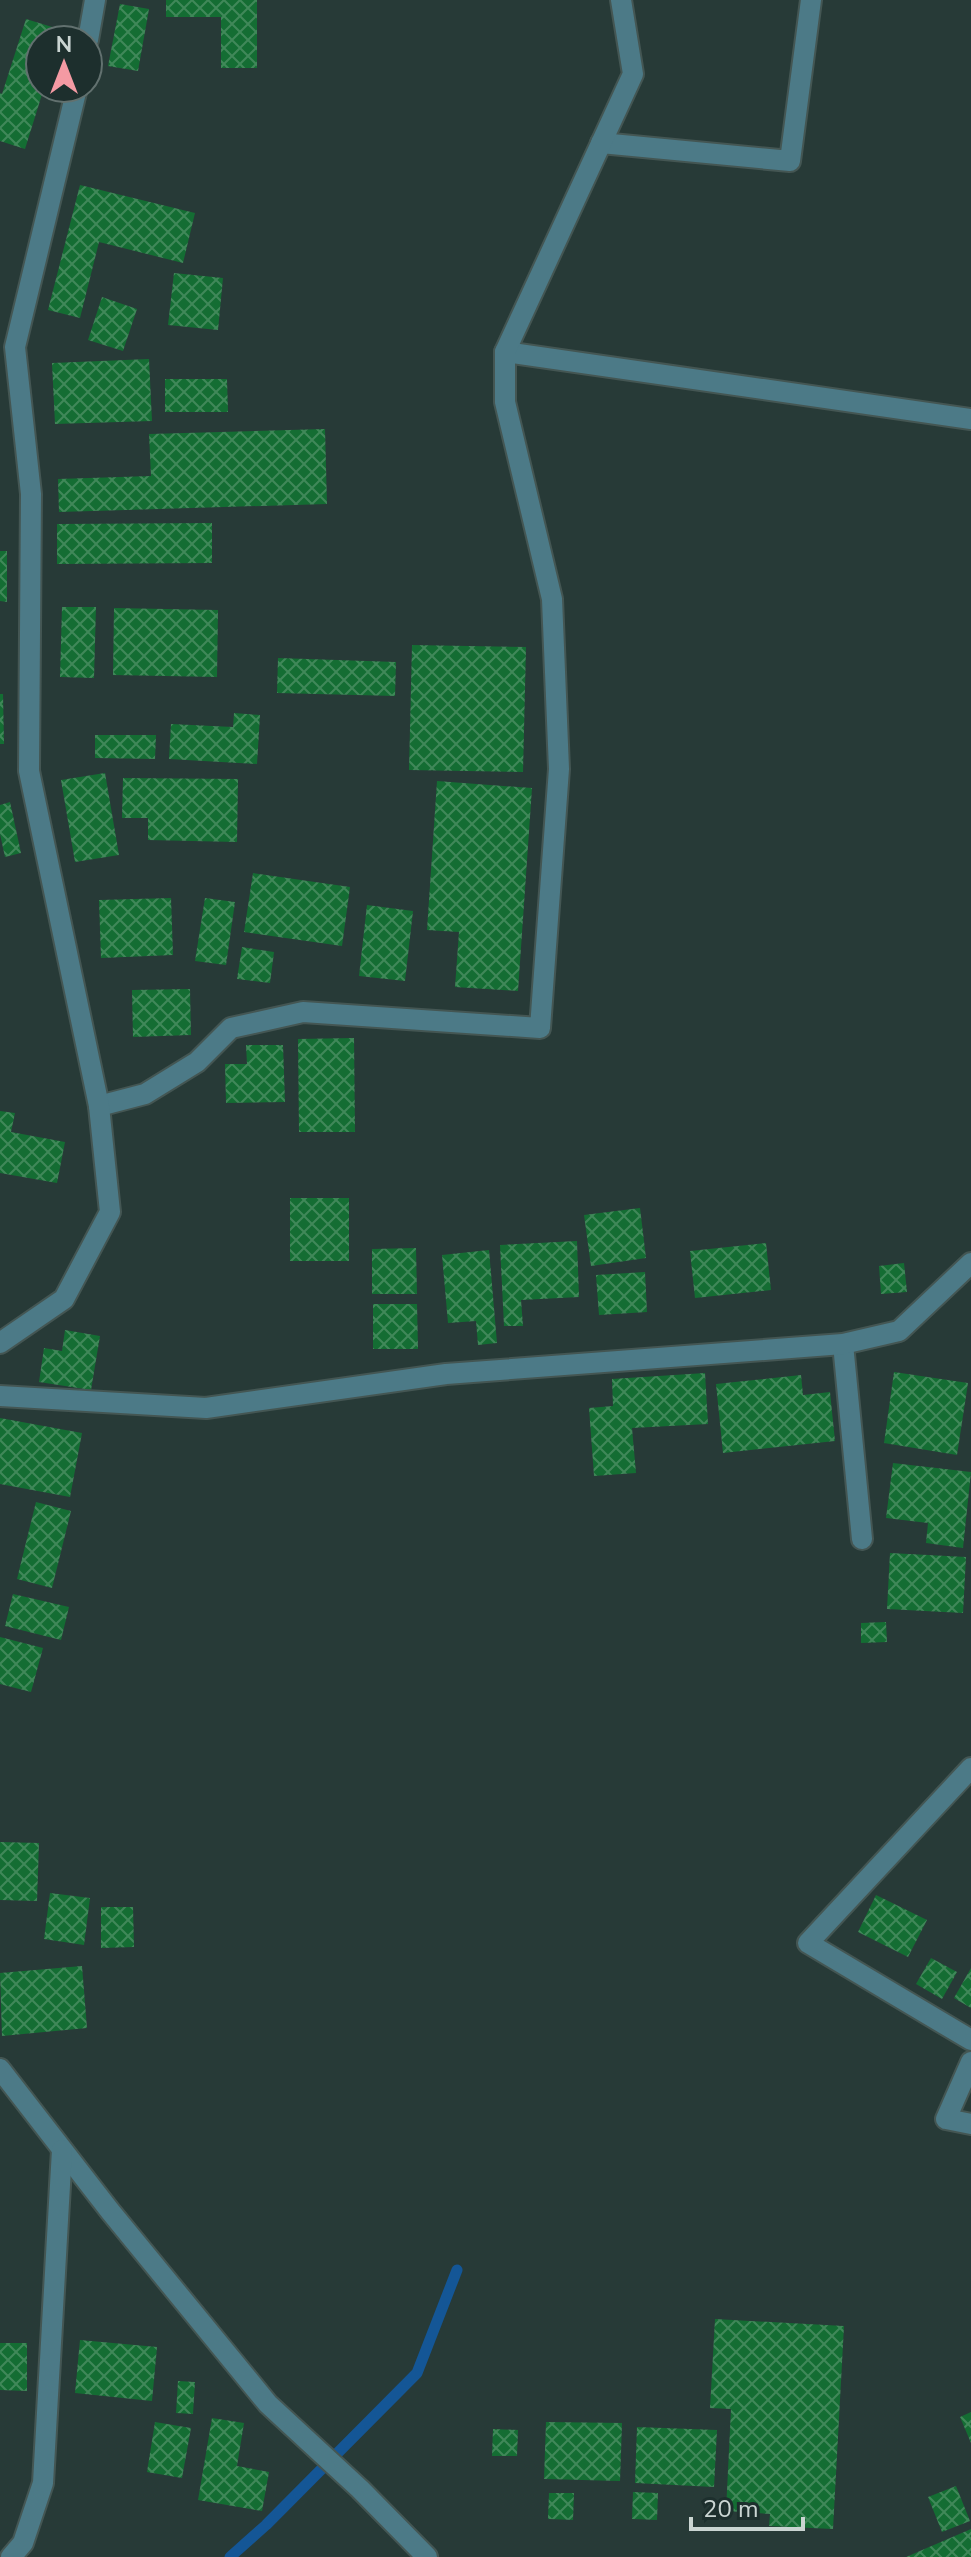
<svg xmlns="http://www.w3.org/2000/svg" width="971" height="2557" font-family="'Nunito Sans',sans-serif">
	<style>
		.lines { fill: none; stroke-linecap: round; stroke-linejoin: round }
		.stream { stroke: #145696; stroke-width: 11 }
		.building { fill: url(#building-cross-hatch) }
		.minor-casing { stroke: #445653; stroke-width: 24 }
		.minor { stroke: #4c7a87; stroke-width: 20 }
	</style>
	<defs>
		<pattern id="building-cross-hatch" width="8" height="8" patternUnits="userSpaceOnUse" patternTransform="scale(2)"><rect width="8" height="8" fill="#146d33"/><path d="M0 0l8 8M0 8l8-8" fill="none" stroke="#408859"/></pattern>
	</defs>
	<rect width="100%" height="100%" fill="#273a37"/>
	<g class="lines">
		<!-- stream -->
		<path class="stream" d="M 230,2557 L 266,2525 L 417,2373 L 457,2270"/>
	</g>
	<!-- building -->
	<g class="building">
		<path d="M 166,0 L 257,0 L 257,68 L 221,68 L 221,17 L 166,17 Z"/>
		<path d="M 120,4 L 149,9 L 138,71 L 108,66 Z"/>
		<path d="M 26,19 L 62,30 L 59,40 L 40,40 L 40,88 L 44,88 L 25,149 L 0,141 L 0,93 L 2,94 Z"/>
		<path d="M 80,185 L 195,213 L 183,263 L 99,242 L 80,318 L 48,310 Z"/>
		<path d="M 174,273 L 223,278 L 218,330 L 168,325 Z"/>
		<path d="M 102,297 L 137,309 L 123,351 L 88,340 Z"/>
		<path d="M 149,359 L 152,421 L 55,424 L 52,363 Z"/>
		<path d="M 165,379 L 227,379 L 228,412 L 165,412 Z"/>
		<path d="M 325,429 L 327,504 L 59,512 L 58,479 L 151,476 L 149,434 Z"/>
		<path d="M 212,523 L 212,563 L 57,564 L 57,524 Z"/>
		<path d="M 0,551 L 7,551 L 7,602 L 0,601 Z"/>
		<path d="M 62,607 L 96,607 L 94,678 L 60,677 Z"/>
		<path d="M 114,608 L 218,610 L 217,677 L 113,675 Z"/>
		<path d="M 412,645 L 526,647 L 523,772 L 409,770 Z"/>
		<path d="M 278,658 L 396,662 L 395,696 L 277,693 Z"/>
		<path d="M 0,694 L 3,694 L 4,744 L 0,744 Z"/>
		<path d="M 234,713 L 260,715 L 257,764 L 169,759 L 171,724 L 233,727 Z"/>
		<path d="M 95,735 L 156,735 L 155,759 L 95,758 Z"/>
		<path d="M 105,773 L 119,855 L 75,862 L 61,780 Z"/>
		<path d="M 123,778 L 238,779 L 237,842 L 148,840 L 148,818 L 122,818 Z"/>
		<path d="M 437,781 L 532,788 L 518,991 L 455,987 L 459,932 L 427,930 Z"/>
		<path d="M 10,802 L 21,853 L 5,857 L 0,834 L 0,805 Z"/>
		<path d="M 253,873 L 350,887 L 342,946 L 244,932 Z"/>
		<path d="M 171,898 L 173,955 L 101,958 L 99,900 Z"/>
		<path d="M 205,898 L 235,902 L 226,965 L 195,961 Z"/>
		<path d="M 367,905 L 413,911 L 405,981 L 359,976 Z"/>
		<path d="M 242,947 L 274,952 L 270,983 L 237,979 Z"/>
		<path d="M 190,989 L 191,1035 L 133,1037 L 132,990 Z"/>
		<path d="M 354,1038 L 355,1132 L 299,1132 L 298,1039 Z"/>
		<path d="M 246,1045 L 283,1045 L 285,1102 L 226,1103 L 225,1064 L 247,1064 Z"/>
		<path d="M 0,1111 L 15,1113 L 11,1132 L 65,1142 L 57,1183 L 0,1173 Z"/>
		<rect x="290" y="1198" width="59" height="63"/>
		<path d="M 640,1208 L 646,1258 L 591,1266 L 584,1215 Z"/>
		<path d="M 577,1241 L 579,1297 L 521,1300 L 523,1326 L 504,1326 L 500,1245 Z"/>
		<path d="M 766,1243 L 771,1290 L 695,1298 L 690,1251 Z"/>
		<path d="M 416,1248 L 417,1294 L 372,1294 L 372,1249 Z"/>
		<path d="M 489,1250 L 497,1343 L 478,1345 L 476,1321 L 448,1323 L 442,1255 Z"/>
		<path d="M 904,1263 L 907,1292 L 881,1294 L 879,1266 Z"/>
		<path d="M 645,1272 L 647,1312 L 599,1315 L 596,1275 Z"/>
		<path d="M 373,1304 L 417,1304 L 418,1349 L 373,1349 Z"/>
		<path d="M 65,1330 L 100,1336 L 91,1390 L 39,1382 L 44,1348 L 62,1351 Z"/>
		<path d="M 894,1372 L 968,1383 L 957,1455 L 884,1443 Z"/>
		<path d="M 705,1373 L 708,1424 L 632,1428 L 636,1473 L 594,1476 L 589,1408 L 613,1406 L 612,1379 Z"/>
		<path d="M 801,1375 L 803,1395 L 830,1392 L 835,1441 L 723,1453 L 716,1384 Z"/>
		<path d="M 0,1418 L 82,1433 L 70,1497 L 0,1484 Z"/>
		<path d="M 893,1463 L 971,1472 L 963,1548 L 926,1543 L 928,1523 L 886,1518 Z"/>
		<path d="M 36,1502 L 71,1511 L 52,1588 L 17,1579 Z"/>
		<path d="M 890,1553 L 966,1557 L 963,1613 L 887,1609 Z"/>
		<path d="M 13,1594 L 69,1607 L 61,1640 L 5,1626 Z"/>
		<path d="M 886,1622 L 887,1642 L 861,1643 L 861,1623 Z"/>
		<path d="M 0,1637 L 43,1648 L 31,1692 L 0,1684 Z"/>
		<path d="M 0,1842 L 39,1843 L 37,1901 L 0,1900 Z"/>
		<path d="M 50,1893 L 90,1898 L 84,1945 L 44,1939 Z"/>
		<path d="M 876,1895 L 927,1920 L 908,1957 L 858,1932 Z"/>
		<path d="M 101,1907 L 133,1907 L 134,1947 L 101,1948 Z"/>
		<path d="M 931,1958 L 957,1972 L 942,1999 L 916,1984 Z"/>
		<path d="M 82,1966 L 87,2028 L 2,2036 L 0,1973 Z"/>
		<path d="M 971,1968 L 971,2008 L 954,1998 Z"/>
		<path d="M 715,2319 L 844,2326 L 833,2529 L 769,2526 L 770,2514 L 726,2511 L 731,2409 L 710,2408 Z"/>
		<path d="M 80,2340 L 157,2347 L 152,2401 L 75,2393 Z"/>
		<path d="M 0,2343 L 27,2343 L 27,2391 L 0,2390 Z"/>
		<path d="M 178,2381 L 195,2382 L 193,2414 L 176,2413 Z"/>
		<path d="M 971,2412 L 971,2443 L 960,2417 Z"/>
		<path d="M 212,2418 L 244,2423 L 237,2466 L 269,2472 L 262,2511 L 198,2500 Z"/>
		<path d="M 155,2422 L 191,2428 L 182,2478 L 147,2472 Z"/>
		<path d="M 546,2422 L 622,2423 L 620,2481 L 544,2479 Z"/>
		<path d="M 637,2427 L 717,2430 L 714,2487 L 635,2483 Z"/>
		<path d="M 493,2429 L 518,2430 L 517,2456 L 492,2456 Z"/>
		<path d="M 956,2486 L 970,2521 L 942,2532 L 928,2497 Z"/>
		<path d="M 633,2492 L 658,2493 L 657,2520 L 632,2519 Z"/>
		<path d="M 549,2493 L 574,2493 L 573,2520 L 548,2519 Z"/>
		<path d="M 971,2529 L 971,2557 L 906,2557 Z"/>
	</g>
	<g class="lines">
		<defs>
			<g id="minor">
				<path d="M 88,40 L 95,0"/>
				<path d="M 601,143 L 790,161 L 811,0"/>
				<path d="M 505,352 L 971,419"/>
				<path d="M 99,1106 L 145,1094 L 197,1062 L 231,1028 L 303,1012 L 540,1028 L 559,769 L 552,599 L 505,402 L 505,352 L 633,74 L 621,0"/>
				<path d="M 0,1343 L 64,1299 L 110,1212 L 99,1106 L 29,771 L 31,494 L 15,347 L 77,88"/>
				<path d="M 843,1344 L 862,1539"/>
				<path d="M 0,1396 L 206,1408 L 446,1374 L 843,1344 L 899,1331 L 971,1263"/>
				<path d="M 971,1768 L 808,1943 L 971,2040"/>
				<path d="M 971,2062 L 946,2119 L 971,2124"/>
				<path d="M 0,2069 L 110,2211 L 268,2404 L 360,2489 L 427,2557"/>
				<path d="M 11,2557 L 23,2543 L 43,2483 L 62,2150"/>
			</g>
		</defs>
		<!-- minor casing -->
		<use href="#minor" class="minor-casing"/>
		<!-- minor -->
		<use href="#minor" class="minor"/>
	</g>
	<!-- north arrow -->
	<g transform="translate(64 64)"><circle r="38" fill="#1d2f2d" stroke="#62716f" stroke-width="2"/>
	<path d="M0-6L14 30L0 20L-14 30Z" fill="#f49aa3"/>
	<text y="-12" font-size="22" font-weight="bold" text-anchor="middle" fill="#cad5d2">N</text>
	</g>
	<!-- scale -->
	<path d="M691 2517v12h112v-12" fill="none" stroke="#cad5d2" stroke-width="4"/>
	<text x="703" y="2517" font-size="24" fill="#cad5d2" stroke="#1d2f2d" stroke-width="6" paint-order="stroke">20 m</text>
</svg>
